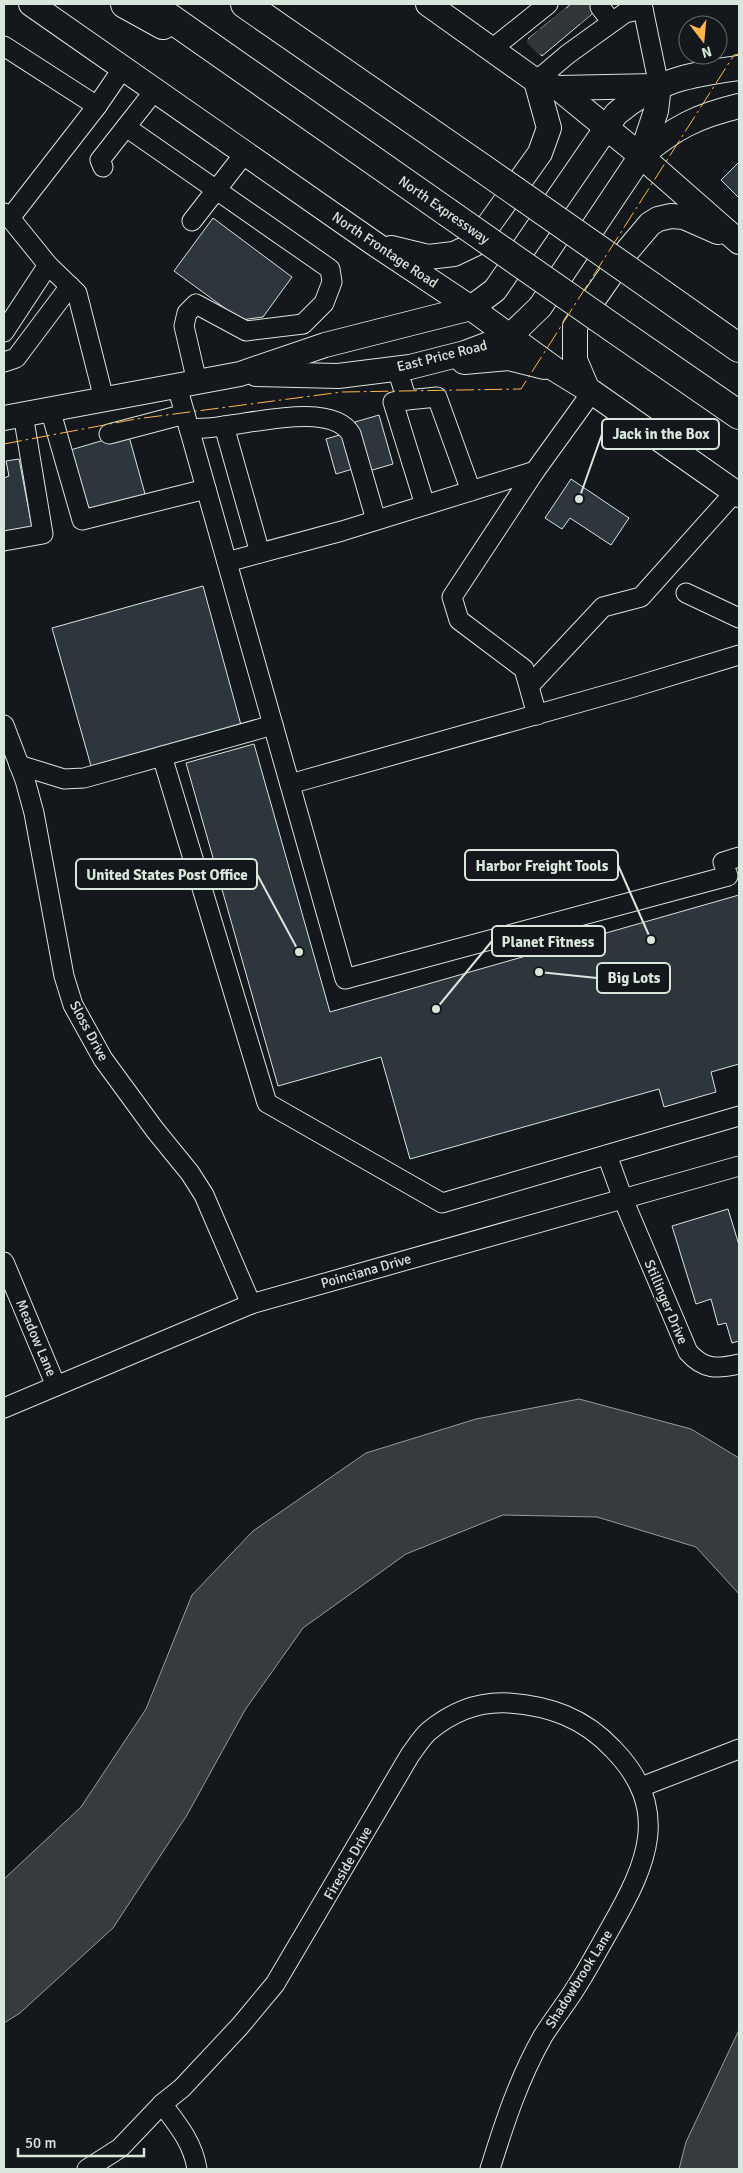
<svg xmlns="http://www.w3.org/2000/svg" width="743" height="2173" font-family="Signika,sans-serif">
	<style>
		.water { fill: #363b3e; stroke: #939e99 }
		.building { fill: #2c363c; stroke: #d8e6dc }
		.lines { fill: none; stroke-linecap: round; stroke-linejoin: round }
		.minor-tunnel { stroke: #313739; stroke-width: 19; stroke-dasharray: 19 9; stroke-linecap: butt }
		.minor-casing { stroke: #d8e6dc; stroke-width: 21 }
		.major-casing { stroke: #d8e6dc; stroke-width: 26 }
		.highway-casing { stroke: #d8e6dc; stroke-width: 30 }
		.minor { stroke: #14181c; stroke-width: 19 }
		.major { stroke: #14181c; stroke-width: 24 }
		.highway { stroke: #14181c; stroke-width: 28 }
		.highway-bridge-casing { stroke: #d8e6dc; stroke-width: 30; stroke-linecap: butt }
		.highway-bridge { stroke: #14181c; stroke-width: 28 }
		.power { stroke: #ffb74d; stroke-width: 1; stroke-dasharray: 18 4 2.5 4; stroke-linecap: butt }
		.labels { text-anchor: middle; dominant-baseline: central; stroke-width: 4; stroke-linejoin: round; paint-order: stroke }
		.street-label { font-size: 14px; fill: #d8e6dc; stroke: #14181c }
		.leader { fill: none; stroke: #d8e6dc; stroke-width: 2 }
		.callout-dot { fill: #d8e6dc; stroke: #14181c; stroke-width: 2 }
		.callout { fill: #14181c; stroke: #d8e6dc; stroke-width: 2 }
		.callout-label { font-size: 15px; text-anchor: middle; font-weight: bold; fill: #d8e6dc }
	</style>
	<rect width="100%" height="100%" fill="#14181c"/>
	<!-- water -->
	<g class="water">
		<path d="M 579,1399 L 691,1429 L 739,1458 L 739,1594 L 696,1547 L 597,1517 L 503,1515 L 406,1554 L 303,1628 L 245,1710 L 187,1815 L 113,1928 L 20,2013 L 4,2023 L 4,1879 L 81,1807 L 146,1709 L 192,1595 L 253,1531 L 366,1453 L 476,1419 Z"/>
		<path d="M 739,2030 L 739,2169 L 679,2169 L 686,2142 Z"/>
	</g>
	<!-- building -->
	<g class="building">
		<path d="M 571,4 L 604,4 L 542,56 L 528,39 Z"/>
		<path d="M 739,162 L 739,198 L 721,180 Z"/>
		<path d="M 213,218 L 292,277 L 263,317 L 241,320 L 174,271 Z"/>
		<path d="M 379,415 L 393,464 L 369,471 L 355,422 Z"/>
		<path d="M 128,433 L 145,494 L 84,511 L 67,451 Z"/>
		<path d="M 346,433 L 356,468 L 336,474 L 326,439 Z"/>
		<path d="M 19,459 L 32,527 L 4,532 L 4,478 L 9,476 L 6,461 Z"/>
		<path d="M 571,479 L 629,518 L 611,545 L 570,518 L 562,529 L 545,518 Z"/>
		<path d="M 203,586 L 241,725 L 91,766 L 52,628 Z"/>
		<path d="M 254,744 L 330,1012 L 739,895 L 739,1064 L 711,1072 L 716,1092 L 664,1107 L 659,1089 L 410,1159 L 381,1057 L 278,1086 L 186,763 Z"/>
		<path d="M 728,1209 L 739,1245 L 739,1341 L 732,1343 L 726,1323 L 718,1325 L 711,1299 L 696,1304 L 672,1226 Z"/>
	</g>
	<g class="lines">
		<!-- minor-tunnel -->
		<g class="minor-tunnel">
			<path d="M 575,4 L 587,18"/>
			<path d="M 558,14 L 572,31"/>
			<path d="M 544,26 L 558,43"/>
			<path d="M 533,35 L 548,51"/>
		</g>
		<defs>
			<g id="minor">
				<path d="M 642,4 L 659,86"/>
				<path d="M 600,7 L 612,22"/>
				<path d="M 4,46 L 97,106 L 10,218"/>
				<path d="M 492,49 L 548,4"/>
				<path d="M 536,81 L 568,54 L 625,13 L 643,9"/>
				<path d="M 97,106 L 123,68"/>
				<path d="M 126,127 L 330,269 L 332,282 L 324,303 L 303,324 L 246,331 L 196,304 L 187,313 L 184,326 L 197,382"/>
				<path d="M 103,167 L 100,160 L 155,90"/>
				<path d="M 4,213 L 10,218 L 48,265 L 77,293 L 104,399"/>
				<path d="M 192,221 L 245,153"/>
				<path d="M 4,332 L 48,265"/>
				<path d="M 4,362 L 16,358 L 70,286"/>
				<path d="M 397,369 L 407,400 L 437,397 L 471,491"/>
				<path d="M 177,386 L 345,979 L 728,876 L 723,862 L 739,857"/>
				<path d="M 407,400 L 393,402 L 425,505"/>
				<path d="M 50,409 L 82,520 L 206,489"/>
				<path d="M 224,426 L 260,553"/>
				<path d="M 189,429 C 201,428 213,428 224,426 C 255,423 332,402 351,434 L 376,520"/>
				<path d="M 109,434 L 185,414"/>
				<path d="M 535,471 L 452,597 L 459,620 L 524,669 L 537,715"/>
				<path d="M 4,541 L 43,534 L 23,414"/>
				<path d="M 227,562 L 342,531 L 535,471 L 592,392"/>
				<path d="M 686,593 L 739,618"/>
				<path d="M 530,685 L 603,607 L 641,597 L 735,492"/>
				<path d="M 4,725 L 25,780 L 34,813 L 64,976 L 73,1005 L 103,1059 L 155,1130 L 190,1173 L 204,1195 L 251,1304"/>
				<path d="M 162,756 L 267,1103 L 442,1203 L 739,1116"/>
				<path d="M 19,765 L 64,779 L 84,778 L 273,725"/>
				<path d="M 290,784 L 627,689 L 739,655"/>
				<path d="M 607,1155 L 623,1199 L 688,1352 C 704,1370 717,1369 739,1364"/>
				<path d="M 4,1262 L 56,1386"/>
				<path d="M 4,1408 L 251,1304 L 739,1166"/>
				<path d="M 641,1787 L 739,1749"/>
				<path d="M 162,2104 C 178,2125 193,2143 197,2169"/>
				<path d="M 87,2169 L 120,2148 L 162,2104 L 182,2088 L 240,2026 L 275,1984 L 410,1755 C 416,1747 422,1737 429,1731 C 452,1712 479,1701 509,1703 C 550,1706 584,1718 613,1749 C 672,1809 647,1864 611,1927 C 599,1948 588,1969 575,1989 C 565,2005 553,2020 543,2036 C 519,2078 504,2124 490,2169"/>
			</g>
			<g id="major">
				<path d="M 31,4 L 375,244 L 471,308 L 556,370 L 592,392 L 739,495"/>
				<path d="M 428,4 L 536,81 L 558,88 L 641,156 L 739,242"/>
				<path d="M 558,88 L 655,86"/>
				<path d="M 641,156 C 674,128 697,116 739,106"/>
				<path d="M 391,248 L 428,257 L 454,254 L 475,244 L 540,153 L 549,128 L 536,81"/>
				<path d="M 464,362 L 509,358 L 544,367"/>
				<path d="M 256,374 L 338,376 L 410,367 L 465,353 L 510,336 L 540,307 L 641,156 L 656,111 L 659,86"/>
				<path d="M 587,388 L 575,360 L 575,326 L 628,250 L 650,224 L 658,219 L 671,216 L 684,217 L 718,232"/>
				<path d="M 4,418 L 240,374 L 325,345 L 471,308 L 495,290 L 616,114 C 654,81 691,74 739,68"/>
			</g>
			<g id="highway">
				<path d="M 125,4 L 163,25"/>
				<path d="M 150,4 L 447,212"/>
				<path d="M 245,4 L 482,168"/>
				<path d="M 651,286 L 739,348"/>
				<path d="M 616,330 L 739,415"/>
			</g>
		</defs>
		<!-- minor casing -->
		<use href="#minor" class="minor-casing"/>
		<!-- major casing -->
		<use href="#major" class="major-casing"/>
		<!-- highway casing -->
		<use href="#highway" class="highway-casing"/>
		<!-- minor -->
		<use href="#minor" class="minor"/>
		<!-- major -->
		<use href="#major" class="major"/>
		<!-- highway -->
		<use href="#highway" class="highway"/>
		<defs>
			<g id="highway-bridge">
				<path d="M 482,168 L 651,286"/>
				<path d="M 447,212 L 616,330"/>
			</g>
		</defs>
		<!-- highway-bridge casing -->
		<use href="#highway-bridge" class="highway-bridge-casing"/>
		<!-- highway-bridge -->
		<use href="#highway-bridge" class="highway-bridge"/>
		<!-- power -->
		<path class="power" d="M 4,444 L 136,419 L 342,392 L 521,389 L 734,55 L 739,54"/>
	</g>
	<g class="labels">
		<!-- street labels -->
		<g class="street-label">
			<text transform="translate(444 210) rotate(35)">North Expressway</text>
			<text transform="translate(385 250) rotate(34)">North Frontage Road</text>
			<text transform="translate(442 356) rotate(-14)">East Price Road</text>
			<text transform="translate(89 1031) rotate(62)">Sloss Drive</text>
			<text transform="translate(366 1271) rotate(-16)">Poinciana Drive</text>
			<text transform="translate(666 1302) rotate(67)">Stillinger Drive</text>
			<text transform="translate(36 1338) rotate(67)">Meadow Lane</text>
			<text transform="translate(348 1863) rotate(-60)">Fireside Drive</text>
			<text transform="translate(579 1979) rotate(-58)">Shadowbrook Lane</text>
		</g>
	</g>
	<!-- callouts -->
	<path class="leader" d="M579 499L602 434M651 940L618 865M299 952L257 874M436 1009L492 941M539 972L597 978"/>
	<g class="callout-dot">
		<circle cx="579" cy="499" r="5"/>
		<circle cx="651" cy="940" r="5"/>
		<circle cx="299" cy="952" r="5"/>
		<circle cx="436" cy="1009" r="5"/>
		<circle cx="539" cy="972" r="5"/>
	</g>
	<g class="callout">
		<rect x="602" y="419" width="117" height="30" rx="5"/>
		<rect x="465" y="850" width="153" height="30" rx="5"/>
		<rect x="76" y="859" width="181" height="30" rx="5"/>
		<rect x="492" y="926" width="113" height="30" rx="5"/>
		<rect x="597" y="963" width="73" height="30" rx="5"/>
	</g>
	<g class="callout-label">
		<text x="661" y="439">Jack in the Box</text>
		<text x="542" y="871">Harbor Freight Tools</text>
		<text x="167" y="880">United States Post Office</text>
		<text x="548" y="947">Planet Fitness</text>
		<text x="634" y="983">Big Lots</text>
	</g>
	<!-- border -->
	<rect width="743" height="2173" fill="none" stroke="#d8e6dc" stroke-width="10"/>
	<!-- north arrow -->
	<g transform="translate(703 40) rotate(164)"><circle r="24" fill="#14181c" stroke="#626a69"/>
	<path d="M0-4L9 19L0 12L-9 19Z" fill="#ffb74d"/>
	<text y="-8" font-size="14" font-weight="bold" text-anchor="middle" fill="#d8e6dc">N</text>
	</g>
	<!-- scale -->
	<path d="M18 2148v8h126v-8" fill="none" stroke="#d8e6dc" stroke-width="2.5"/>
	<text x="25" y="2148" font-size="15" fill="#d8e6dc" stroke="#14181c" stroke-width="4" paint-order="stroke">50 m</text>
</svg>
